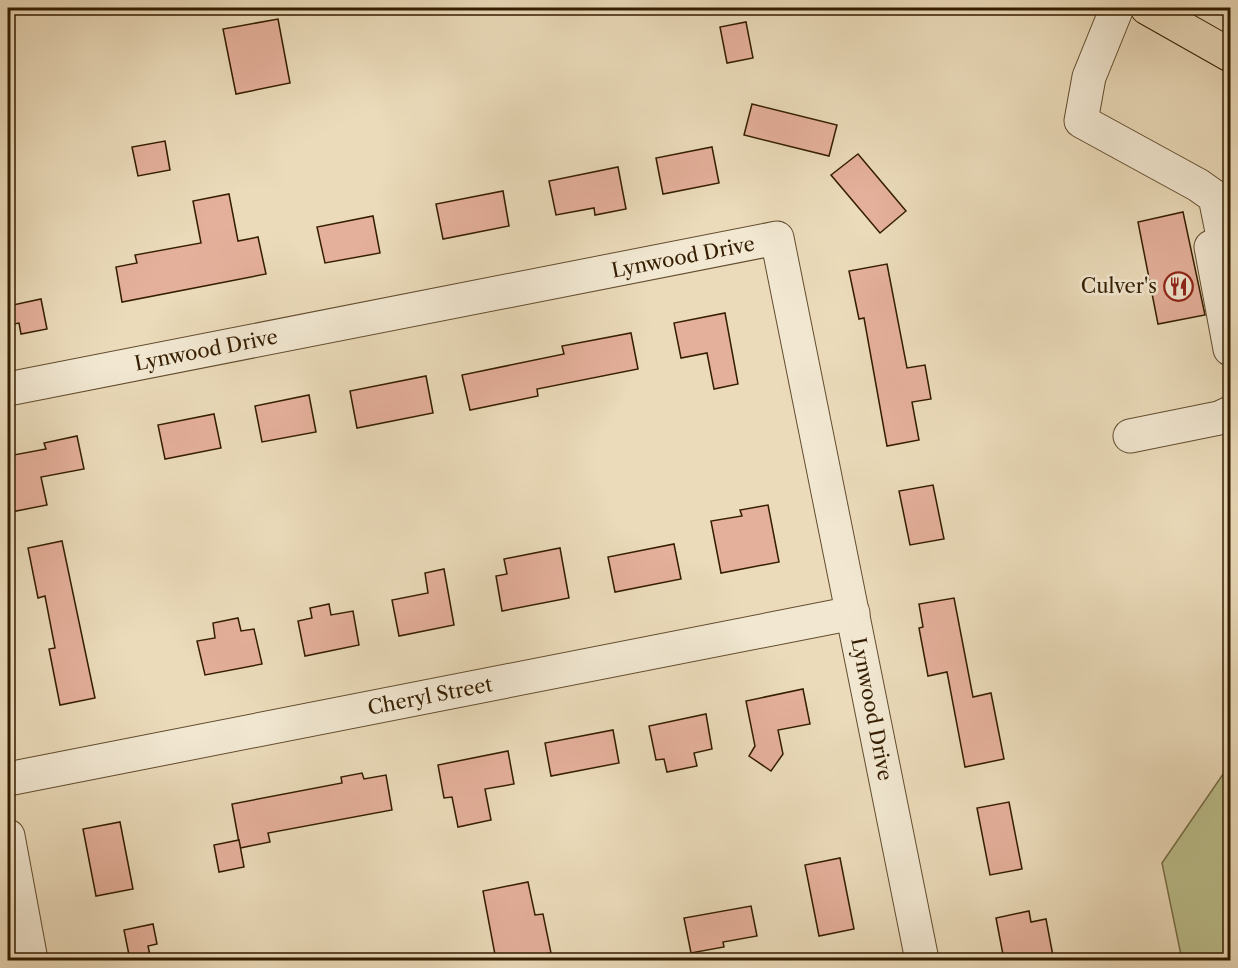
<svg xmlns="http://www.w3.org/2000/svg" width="1238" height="968" font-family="'Libre Caslon Text',serif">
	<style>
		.green { fill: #bbbf8d; stroke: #786e46; stroke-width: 1.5 }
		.building { fill: #e5b09b; stroke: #341d00; stroke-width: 1.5 }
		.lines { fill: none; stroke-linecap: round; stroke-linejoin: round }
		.minor-casing { stroke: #624c2e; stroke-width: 35 }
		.highway-casing { stroke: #341d00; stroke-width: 35 }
		.minor { stroke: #f2e8d2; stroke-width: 33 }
		.highway { stroke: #ebdbba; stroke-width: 33 }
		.labels { text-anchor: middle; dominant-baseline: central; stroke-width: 5; stroke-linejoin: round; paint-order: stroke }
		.street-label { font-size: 20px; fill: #341d00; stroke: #f2e8d2 }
		.poi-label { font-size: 20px; fill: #341d00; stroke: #f2e8d2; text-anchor: end }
	</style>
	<rect width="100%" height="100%" fill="#ebdbba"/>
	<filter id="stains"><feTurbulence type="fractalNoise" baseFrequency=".00333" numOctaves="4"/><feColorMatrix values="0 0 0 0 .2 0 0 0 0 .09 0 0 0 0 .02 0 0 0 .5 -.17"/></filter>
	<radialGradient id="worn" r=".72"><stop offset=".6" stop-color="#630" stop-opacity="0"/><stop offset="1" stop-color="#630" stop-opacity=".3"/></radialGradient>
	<!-- green -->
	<path class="green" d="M 1230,764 L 1230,960 L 1182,960 L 1162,863 Z"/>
	<!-- building -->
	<g class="building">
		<path d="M 278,19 L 290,83 L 236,94 L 223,29 Z"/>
		<path d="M 746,22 L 753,58 L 727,63 L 720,27 Z"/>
		<path d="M 752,104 L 837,125 L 829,156 L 744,135 Z"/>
		<path d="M 165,141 L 170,170 L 138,176 L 132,147 Z"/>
		<path d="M 712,147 L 719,183 L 663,194 L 656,158 Z"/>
		<path d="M 858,154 L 906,211 L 880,233 L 831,175 Z"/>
		<path d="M 618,167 L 626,209 L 595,215 L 594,208 L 556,215 L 549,181 Z"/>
		<path d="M 503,191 L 509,226 L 443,239 L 436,204 Z"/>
		<path d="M 229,194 L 238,241 L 258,237 L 266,274 L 122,302 L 116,267 L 137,263 L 135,255 L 201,243 L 193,201 Z"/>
		<path d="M 1183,212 L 1205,315 L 1158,324 L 1138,222 Z"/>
		<path d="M 373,216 L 380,253 L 325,263 L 317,227 Z"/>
		<path d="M 887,264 L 907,368 L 925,365 L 931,399 L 912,402 L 919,440 L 887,446 L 864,318 L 859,319 L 849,271 Z"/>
		<path d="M 41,299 L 47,329 L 21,334 L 19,323 L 8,325 L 8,306 Z"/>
		<path d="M 725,313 L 738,384 L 714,389 L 707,353 L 681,358 L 674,323 Z"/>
		<path d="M 631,333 L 638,369 L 537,389 L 538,396 L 470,410 L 462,375 L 564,354 L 562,346 Z"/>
		<path d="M 426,376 L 433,413 L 357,428 L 350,391 Z"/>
		<path d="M 309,395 L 316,432 L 262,442 L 255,406 Z"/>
		<path d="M 214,414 L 221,448 L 165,459 L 158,425 Z"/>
		<path d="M 77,436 L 84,469 L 41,477 L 47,505 L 11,512 L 8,491 L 8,456 L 46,449 L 44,443 Z"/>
		<path d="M 933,485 L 944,539 L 910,545 L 899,491 Z"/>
		<path d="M 768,505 L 779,562 L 721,573 L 711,521 L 742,516 L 740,510 Z"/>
		<path d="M 62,541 L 95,698 L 60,705 L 49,649 L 55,648 L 45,596 L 38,598 L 28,548 Z"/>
		<path d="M 674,544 L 681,579 L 615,592 L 608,557 Z"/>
		<path d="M 560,548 L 569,598 L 502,611 L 496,576 L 507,574 L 504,559 Z"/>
		<path d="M 444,569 L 454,625 L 399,636 L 392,600 L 428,593 L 425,573 Z"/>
		<path d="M 954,598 L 973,697 L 991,693 L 1004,759 L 965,767 L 947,672 L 928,676 L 919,628 L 923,627 L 919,604 Z"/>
		<path d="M 329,604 L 331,615 L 353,611 L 359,645 L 305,656 L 298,621 L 312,618 L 310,608 Z"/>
		<path d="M 238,618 L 241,631 L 254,629 L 262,664 L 205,675 L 197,641 L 215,638 L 213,623 Z"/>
		<path d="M 803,689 L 810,724 L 778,730 L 783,754 L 771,771 L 749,756 L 755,746 L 746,701 Z"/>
		<path d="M 706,714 L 712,749 L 694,753 L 697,766 L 667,772 L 664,759 L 656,760 L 649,726 Z"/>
		<path d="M 613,730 L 619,763 L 551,776 L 545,743 Z"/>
		<path d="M 508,751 L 514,784 L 485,789 L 491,820 L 458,827 L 452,797 L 444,798 L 438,765 Z"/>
		<path d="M 362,773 L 364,779 L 386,775 L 392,810 L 268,833 L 270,842 L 240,848 L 232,804 L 342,783 L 341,777 Z"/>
		<path d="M 1009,802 L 1022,869 L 990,875 L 977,808 Z"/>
		<path d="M 120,822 L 133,889 L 96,896 L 83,829 Z"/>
		<path d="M 239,840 L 244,867 L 219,872 L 214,845 Z"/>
		<path d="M 840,858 L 854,929 L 819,936 L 805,865 Z"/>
		<path d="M 528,882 L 535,915 L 543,914 L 551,953 L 513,960 L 496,960 L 483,891 Z"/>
		<path d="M 751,906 L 757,936 L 723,942 L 724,947 L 691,953 L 684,918 Z"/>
		<path d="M 1029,911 L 1031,922 L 1046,919 L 1053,956 L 1029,960 L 1004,960 L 996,918 Z"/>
		<path d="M 153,924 L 157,944 L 148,946 L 151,960 L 130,960 L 124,930 Z"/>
	</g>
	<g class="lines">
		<defs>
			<g id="minor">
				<path d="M 1117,8 L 1089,77 L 1081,121 L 1198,185 L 1215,197 L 1230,271"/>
				<path d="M 1211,247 L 1230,349"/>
				<path d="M 8,389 L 777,238 L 922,960"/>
				<path d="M 1130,436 L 1219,418 L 1230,413"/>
				<path d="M 8,779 L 853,613"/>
				<path d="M 8,836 L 31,960"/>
			</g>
			<path id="highway" d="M 1147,8 L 1230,55"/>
		</defs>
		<!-- minor casing -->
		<use href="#minor" class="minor-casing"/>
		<!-- highway casing -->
		<use href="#highway" class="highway-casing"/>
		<!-- minor -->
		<use href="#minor" class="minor"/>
		<!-- highway -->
		<use href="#highway" class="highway"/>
	</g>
	<!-- icons -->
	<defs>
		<symbol id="restaurant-ring" viewBox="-11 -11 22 22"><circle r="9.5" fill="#f2e8d2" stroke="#8f2418" stroke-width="1.5"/><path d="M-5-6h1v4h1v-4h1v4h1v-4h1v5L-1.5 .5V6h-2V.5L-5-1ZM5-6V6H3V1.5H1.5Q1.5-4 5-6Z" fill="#8f2418"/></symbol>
	</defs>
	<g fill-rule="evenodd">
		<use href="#restaurant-ring" x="1162" y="270" width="33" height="33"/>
	</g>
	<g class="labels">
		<!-- street labels -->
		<g class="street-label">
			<text transform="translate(683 257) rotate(-11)">Lynwood Drive</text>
			<text transform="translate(206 350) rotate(-11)">Lynwood Drive</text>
			<text transform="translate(430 696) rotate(-11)">Cheryl Street</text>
			<text transform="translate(872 709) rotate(79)">Lynwood Drive</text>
		</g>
		<!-- poi labels -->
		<g class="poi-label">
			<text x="1157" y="286">Culver's</text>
		</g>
	</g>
	<!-- margin -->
	<rect width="1238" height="968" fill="none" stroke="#ebdbba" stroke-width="30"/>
	<rect x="9" y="9" width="1220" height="950" fill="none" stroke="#341d00" stroke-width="3"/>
	<rect x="15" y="15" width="1208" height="938" fill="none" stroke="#341d00" stroke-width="1.5"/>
	<rect width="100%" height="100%" filter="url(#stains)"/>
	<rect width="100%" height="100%" fill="url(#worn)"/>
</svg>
